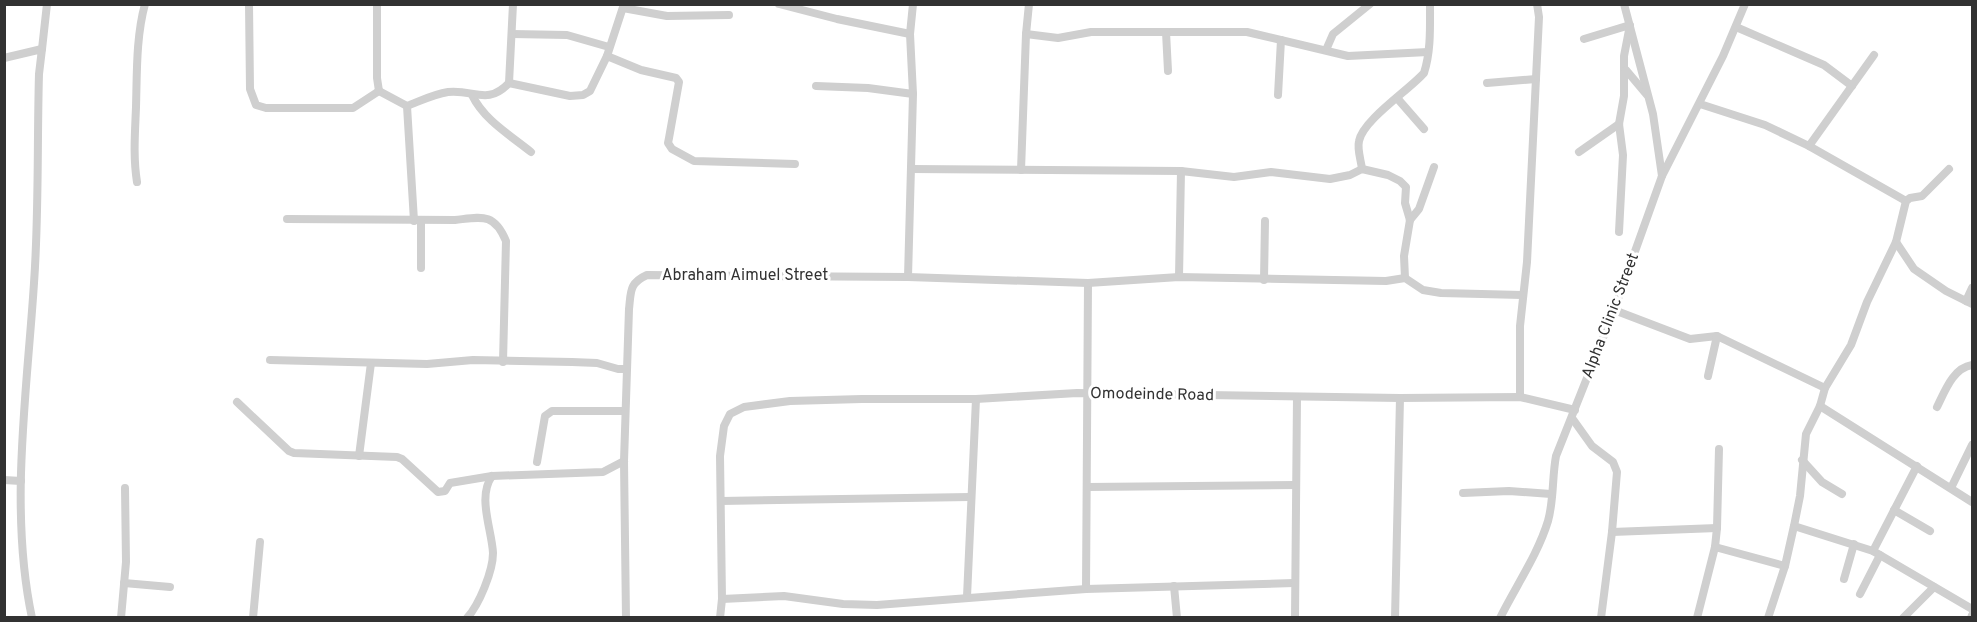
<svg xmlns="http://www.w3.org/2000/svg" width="1977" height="622" font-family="Overpass,sans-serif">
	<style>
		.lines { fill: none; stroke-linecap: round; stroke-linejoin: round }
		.minor { stroke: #cfcfcf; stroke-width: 8 }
		.labels { text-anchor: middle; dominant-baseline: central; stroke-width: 6; stroke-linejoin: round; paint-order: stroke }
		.street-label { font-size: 16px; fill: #323232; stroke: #fff }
	</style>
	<rect width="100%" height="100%" fill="#fff"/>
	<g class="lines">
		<!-- minor -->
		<g class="minor">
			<path d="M 249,4 L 250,89 L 256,105 L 266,108 L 353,108 L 379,91"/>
			<path d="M 377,4 L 377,78 L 379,91"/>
			<path d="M 779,4 L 837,19 L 910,34"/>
			<path d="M 1029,4 L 1026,34 L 1058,38 L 1091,32 L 1247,32 L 1348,56 L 1428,52"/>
			<path d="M 623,8 L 667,16 L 729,15"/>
			<path d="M 1736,27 L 1824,65 L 1852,86"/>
			<path d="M 1166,32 L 1168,71"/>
			<path d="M 512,34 L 567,35 L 609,47"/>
			<path d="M 1584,39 L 1630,25 L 1624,56 L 1624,96 L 1619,124 L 1623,155 L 1619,232"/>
			<path d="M 42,49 L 47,4"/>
			<path d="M 1326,50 L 1333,34 L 1370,4"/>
			<path d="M 607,56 L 641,70 L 676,78 L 679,82 L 669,138 L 668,143 L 672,149 L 694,161 L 795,164"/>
			<path d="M 4,58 L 42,49 L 39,74 C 37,144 39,213 34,283 C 27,392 9,510 32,618"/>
			<path d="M 1626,70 L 1647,95"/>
			<path d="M 509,83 L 570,96 L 583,95 L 590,91 L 607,56 L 624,4"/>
			<path d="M 1487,83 L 1536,79"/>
			<path d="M 816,86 L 868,88 L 913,94"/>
			<path d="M 379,91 L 407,106 L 414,221"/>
			<path d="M 472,95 C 484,120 510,135 531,152"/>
			<path d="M 1278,95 L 1281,40"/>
			<path d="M 1397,98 L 1424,129"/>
			<path d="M 1700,104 L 1765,125 L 1809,146 L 1906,201"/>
			<path d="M 407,106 C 420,101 434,94 448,92 C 474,89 487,106 509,83 L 513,4"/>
			<path d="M 1809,146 L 1874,55"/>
			<path d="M 1579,152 L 1619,124"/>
			<path d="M 911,169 L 1181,171 L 1234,177 L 1271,172 L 1330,179 L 1350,175 L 1362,169 L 1388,175 L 1400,181 L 1406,187 L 1405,203 L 1410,220 L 1404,256 L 1405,278"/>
			<path d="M 1362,169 C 1361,160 1357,150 1359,141 C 1363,120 1409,90 1424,73 C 1431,51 1430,28 1430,4"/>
			<path d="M 1021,170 L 1026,34"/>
			<path d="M 1662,176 L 1723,56 L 1745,4"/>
			<path d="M 137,182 C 133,157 135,133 136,107 C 137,73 136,37 145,4"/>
			<path d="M 287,219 L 455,220 C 481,217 494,212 506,241 L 503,362"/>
			<path d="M 1410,220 L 1419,209 L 1434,167"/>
			<path d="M 1896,242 L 1914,269 L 1946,291 L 1972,304"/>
			<path d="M 421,268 L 421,221"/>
			<path d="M 908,277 L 913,94 L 910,34 L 913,4"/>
			<path d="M 1179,277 L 1181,171"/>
			<path d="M 1264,280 L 1265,221"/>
			<path d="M 1966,301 L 1972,288"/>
			<path d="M 1614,310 L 1690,339 L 1717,336 L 1825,388"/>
			<path d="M 270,360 L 427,364 L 473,360 L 572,362 L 597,363 L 618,369 L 627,369"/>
			<path d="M 1708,376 L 1717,336"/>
			<path d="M 1520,397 L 1520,326 L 1527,262 L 1539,17 L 1537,4"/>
			<path d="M 237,402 L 289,451 L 294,453 L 397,457 L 402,459 L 438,492 L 445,491 L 450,483 L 492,476 L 603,472 L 624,461"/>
			<path d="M 1820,406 L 1972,502"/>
			<path d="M 1937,407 C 1945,391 1953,368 1972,365"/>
			<path d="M 1572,418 L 1592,446 L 1613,462 L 1617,472 L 1612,532 L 1601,618"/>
			<path d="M 359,456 L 371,363"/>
			<path d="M 1802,460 L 1822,482 L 1842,494"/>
			<path d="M 537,462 L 545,416 L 552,411 L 624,411"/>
			<path d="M 4,480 L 21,481"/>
			<path d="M 1087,487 L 1295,485"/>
			<path d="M 1951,488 L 1972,445"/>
			<path d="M 1463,493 L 1509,491 L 1551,494"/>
			<path d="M 721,501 L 970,497"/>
			<path d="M 1894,510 L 1930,531"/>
			<path d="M 1794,526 L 1873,551 L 1972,609"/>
			<path d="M 1612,532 L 1717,528"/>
			<path d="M 1715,547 L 1785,566"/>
			<path d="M 1873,551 L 1917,466"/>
			<path d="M 1844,579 L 1854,544"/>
			<path d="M 124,583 L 170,587"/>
			<path d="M 1174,586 L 1177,618"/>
			<path d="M 1086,589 L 1088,283"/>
			<path d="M 1860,594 L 1880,555"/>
			<path d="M 967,597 L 976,399"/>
			<path d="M 722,599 L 784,596 L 843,604 L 877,605 L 1086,589 L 1294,583"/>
			<path d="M 121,618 L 126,562 L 125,488"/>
			<path d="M 253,618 L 260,542"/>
			<path d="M 467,618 C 479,605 493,571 493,553 C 492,530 477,497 492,476"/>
			<path d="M 626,618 L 624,461 L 629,309 C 631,292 629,283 647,275 L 908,277 L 1088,283 L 1179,277 L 1386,281 L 1405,278 L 1423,290 L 1441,293 L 1522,295"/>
			<path d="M 720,618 L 722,599 L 720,456 L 724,426 L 730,414 L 744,407 L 790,401 L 862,399 L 976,399 L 1077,393 L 1400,398 L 1520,397 L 1575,410"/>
			<path d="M 1295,618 L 1297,397"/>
			<path d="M 1395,618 L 1400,398"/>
			<path d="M 1500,618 C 1516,586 1538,554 1548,521 C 1554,500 1552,477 1556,456 L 1614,310 L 1662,176 L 1653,114 L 1624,4"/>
			<path d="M 1697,618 L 1715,547 L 1717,528 L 1719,449"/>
			<path d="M 1768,618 L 1785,566 L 1794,526 L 1800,496 L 1806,434 L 1820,406 L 1825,388 L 1851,345 L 1867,302 L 1896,242 L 1906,201 L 1910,198 L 1922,196 L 1949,169"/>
			<path d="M 1903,618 L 1934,587"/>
			<path d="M 1971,618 L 1972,615"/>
		</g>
	</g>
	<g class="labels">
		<!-- street labels -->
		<g class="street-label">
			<text x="745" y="276">Abraham Aimuel Street</text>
			<text transform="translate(1611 316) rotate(-69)">Alpha Clinic Street</text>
			<text transform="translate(1152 395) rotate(1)">Omodeinde Road</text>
		</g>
	</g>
	<!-- border -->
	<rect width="1977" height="622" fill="none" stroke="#323232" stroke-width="12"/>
</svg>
